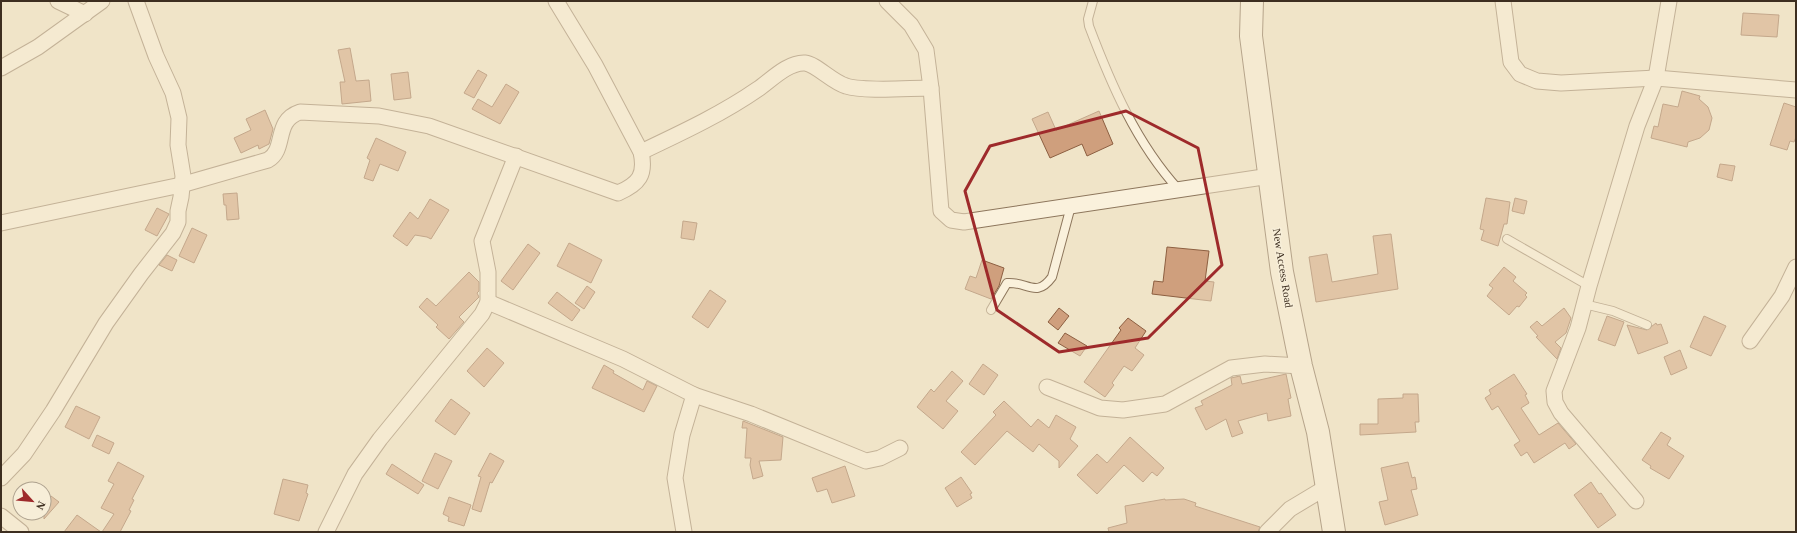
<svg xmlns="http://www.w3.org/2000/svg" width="1797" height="533" font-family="Georgia,serif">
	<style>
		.building { fill: #cf9f7d; stroke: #8d5f41 }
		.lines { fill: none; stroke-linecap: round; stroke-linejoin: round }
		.lane-casing { stroke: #8d765c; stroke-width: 10 }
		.street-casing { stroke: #8d765c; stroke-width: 17 }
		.secondary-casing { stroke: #6f573f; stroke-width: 24 }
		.lane { stroke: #faf1dc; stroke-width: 8 }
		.street { stroke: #faf1dc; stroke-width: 15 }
		.secondary { stroke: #faf1dc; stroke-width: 22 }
		.marked { fill: none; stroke: #9e2a2b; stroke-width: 3; stroke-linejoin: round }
		.labels { text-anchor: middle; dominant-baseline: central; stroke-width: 3; stroke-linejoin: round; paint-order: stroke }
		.street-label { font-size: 11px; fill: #3d2e20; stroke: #f7eed8 }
	</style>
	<rect width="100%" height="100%" fill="#f0e4c8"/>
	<!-- building -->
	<g class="building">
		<path d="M 1743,13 L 1779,15 L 1777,37 L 1741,35 Z"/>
		<path d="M 350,48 L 356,81 L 369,80 L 371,101 L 342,104 L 340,82 L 345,82 L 338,50 Z"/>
		<path d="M 478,70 L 487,75 L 474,98 L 464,93 Z"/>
		<path d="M 408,72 L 411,98 L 394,100 L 391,74 Z"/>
		<path d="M 506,84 L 519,92 L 500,124 L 472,109 L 478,99 L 492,107 Z"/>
		<path d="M 1682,91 L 1700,96 L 1699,99 L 1708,107 L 1712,118 L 1709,130 L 1700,138 L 1688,142 L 1687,147 L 1651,138 L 1654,126 L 1658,127 L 1663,104 L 1678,107 Z"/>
		<path d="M 1784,103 L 1796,107 L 1796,137 L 1794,142 L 1790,141 L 1787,150 L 1770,145 Z"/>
		<path d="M 265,110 L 273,129 L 269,144 L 259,149 L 258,145 L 241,153 L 234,138 L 251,130 L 246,119 Z"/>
		<path d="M 1099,111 L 1113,144 L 1087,156 L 1082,144 L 1050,158 L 1032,119 L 1048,112 L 1056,130 Z"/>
		<path d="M 376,138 L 406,152 L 398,171 L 380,164 L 373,181 L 364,178 L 370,160 L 367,158 Z"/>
		<path d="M 1720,164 L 1735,166 L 1732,181 L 1717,177 Z"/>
		<path d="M 237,193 L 239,219 L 227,220 L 226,205 L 224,205 L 223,194 Z"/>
		<path d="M 1486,198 L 1510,202 L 1507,224 L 1504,224 L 1498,246 L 1481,240 L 1484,230 L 1480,229 Z"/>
		<path d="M 1515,198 L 1527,201 L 1524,214 L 1512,211 Z"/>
		<path d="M 430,199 L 449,210 L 431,239 L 427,237 L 415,235 L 407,246 L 393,236 L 410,212 L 418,219 Z"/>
		<path d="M 157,208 L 169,214 L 157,236 L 145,230 Z"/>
		<path d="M 683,221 L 697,223 L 694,240 L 681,238 Z"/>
		<path d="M 192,228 L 207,235 L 194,263 L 179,256 Z"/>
		<path d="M 1391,234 L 1398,289 L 1316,302 L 1309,257 L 1327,254 L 1332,282 L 1378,274 L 1373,236 Z"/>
		<path d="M 569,243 L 602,260 L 591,283 L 557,266 Z"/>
		<path d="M 528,244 L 540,253 L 513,290 L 501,281 Z"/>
		<path d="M 1167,247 L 1209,251 L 1205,281 L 1214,282 L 1211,301 L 1152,294 L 1154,281 L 1163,282 Z"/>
		<path d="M 167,255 L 177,260 L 172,271 L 159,265 Z"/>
		<path d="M 982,260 L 1004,268 L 999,286 L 991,299 L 965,289 L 970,276 L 976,278 Z"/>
		<path d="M 1504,267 L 1516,277 L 1513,281 L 1527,293 L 1525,295 L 1527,297 L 1519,307 L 1517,306 L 1509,315 L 1487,296 L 1493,288 L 1489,285 Z"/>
		<path d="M 469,272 L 479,282 L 479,291 L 477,293 L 479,297 L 459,317 L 464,322 L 449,339 L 436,327 L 438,325 L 419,307 L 427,298 L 436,306 Z"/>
		<path d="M 587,286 L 595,292 L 584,309 L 575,303 Z"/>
		<path d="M 710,290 L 726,301 L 708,328 L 692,317 Z"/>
		<path d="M 557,292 L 580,310 L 572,321 L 548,303 Z"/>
		<path d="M 1059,308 L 1069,316 L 1058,330 L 1048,322 Z"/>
		<path d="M 1564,308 L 1571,318 L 1566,333 L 1555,342 L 1561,348 L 1557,359 L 1536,337 L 1538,336 L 1530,327 L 1537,321 L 1542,326 Z"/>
		<path d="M 1607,316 L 1624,322 L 1615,346 L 1598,340 Z"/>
		<path d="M 1704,316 L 1726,326 L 1711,356 L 1690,347 Z"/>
		<path d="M 1128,318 L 1146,331 L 1135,348 L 1144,355 L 1132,371 L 1124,366 L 1112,383 L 1114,385 L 1105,397 L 1084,382 L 1121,330 L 1119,328 Z"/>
		<path d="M 1656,323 L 1657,325 L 1661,324 L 1668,343 L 1638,354 L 1627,325 L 1647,330 Z"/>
		<path d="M 1065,333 L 1087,346 L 1080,356 L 1058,343 Z"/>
		<path d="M 487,348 L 504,363 L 484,387 L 467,371 Z"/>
		<path d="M 1680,350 L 1687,368 L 1671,375 L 1664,357 Z"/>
		<path d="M 983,364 L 998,375 L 984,395 L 969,384 Z"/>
		<path d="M 604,365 L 614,371 L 613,373 L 643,390 L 647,381 L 657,386 L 644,412 L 592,388 Z"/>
		<path d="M 952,371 L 963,381 L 946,401 L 958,411 L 943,429 L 917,407 L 931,389 L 934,392 Z"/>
		<path d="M 1286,374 L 1291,398 L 1288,399 L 1291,416 L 1268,421 L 1267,413 L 1238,421 L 1243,433 L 1232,437 L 1226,419 L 1206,430 L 1195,408 L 1203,405 L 1201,401 L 1232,385 L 1231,378 L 1240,376 L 1242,384 Z"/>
		<path d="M 1514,374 L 1527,394 L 1525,395 L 1529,403 L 1521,408 L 1539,435 L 1558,423 L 1576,444 L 1569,449 L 1565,443 L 1534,463 L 1527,452 L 1521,456 L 1514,445 L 1520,441 L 1498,406 L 1492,410 L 1485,398 L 1491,394 L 1489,390 Z"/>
		<path d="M 1403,394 L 1418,394 L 1419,422 L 1415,422 L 1416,432 L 1360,435 L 1360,424 L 1378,424 L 1378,399 L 1403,398 Z"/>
		<path d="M 451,399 L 470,413 L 455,435 L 435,421 Z"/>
		<path d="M 1004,401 L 1031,427 L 1038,419 L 1049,428 L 1056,415 L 1076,427 L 1070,439 L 1078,446 L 1059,468 L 1059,461 L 1039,444 L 1033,452 L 1007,431 L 975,465 L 961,452 L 996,415 L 993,412 Z"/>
		<path d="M 76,406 L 100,417 L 89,439 L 65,427 Z"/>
		<path d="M 743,421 L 783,437 L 781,460 L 759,461 L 763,476 L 753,479 L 750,465 L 751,458 L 745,458 L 747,428 L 742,428 Z"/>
		<path d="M 1661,432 L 1671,438 L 1667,445 L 1684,456 L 1669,479 L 1650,468 L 1651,466 L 1642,460 Z"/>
		<path d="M 97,435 L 114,443 L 109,454 L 92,446 Z"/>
		<path d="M 1130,437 L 1164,468 L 1157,476 L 1152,472 L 1143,482 L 1124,465 L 1097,494 L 1077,475 L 1097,454 L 1107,463 Z"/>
		<path d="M 435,453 L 452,461 L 438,489 L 422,481 Z"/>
		<path d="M 490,453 L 504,461 L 492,483 L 490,482 L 481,512 L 472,509 L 481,477 L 478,476 Z"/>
		<path d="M 118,462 L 144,476 L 132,499 L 134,500 L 129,510 L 131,511 L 120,532 L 102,532 L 114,514 L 101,508 L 114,484 L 108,481 Z"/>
		<path d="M 1408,462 L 1412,478 L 1415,477 L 1417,489 L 1411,490 L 1418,515 L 1385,525 L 1379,502 L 1388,500 L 1381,468 Z"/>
		<path d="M 392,464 L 424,485 L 418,494 L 386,474 Z"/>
		<path d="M 845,466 L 855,496 L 832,503 L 827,489 L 817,492 L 812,478 Z"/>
		<path d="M 961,477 L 972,493 L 970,494 L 972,498 L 957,507 L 945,488 Z"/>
		<path d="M 283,479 L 308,485 L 306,493 L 308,494 L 299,521 L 274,514 Z"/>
		<path d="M 1591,482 L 1599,494 L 1601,493 L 1616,515 L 1598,528 L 1574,495 Z"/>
		<path d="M 51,496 L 59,502 L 44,519 L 44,504 Z"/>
		<path d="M 449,497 L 471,505 L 464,526 L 448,521 L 449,517 L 443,514 Z"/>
		<path d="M 1165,499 L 1165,500 L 1184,499 L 1196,503 L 1195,506 L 1260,527 L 1258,532 L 1109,532 L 1108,528 L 1127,523 L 1125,506 Z"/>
		<path d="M 77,515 L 101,532 L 64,532 Z"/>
	</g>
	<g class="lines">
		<defs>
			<g id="lane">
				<path d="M 1093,1 L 1088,19 L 1089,26 C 1111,84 1136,143 1179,190"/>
				<path d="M 1507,239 L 1589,286"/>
				<path d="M 1584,304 L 1613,311 L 1647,325"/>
				<path d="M 991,310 L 1007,283 C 1027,281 1036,299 1052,277 L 1071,206"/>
			</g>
			<g id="street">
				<path d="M 58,1 L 85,14"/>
				<path d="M 887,1 L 911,25 L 926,50 L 931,88 L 941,211 L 951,220 L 964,222 L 1270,176"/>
				<path d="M 1503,1 L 1511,62 L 1520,74 L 1537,81 L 1561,83 L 1656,78 L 1796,90"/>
				<path d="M 1,68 L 38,47 L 102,1"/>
				<path d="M 641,152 C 681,133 722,114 758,89 C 771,80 788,62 805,63 C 816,64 832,82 846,86 C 865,92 909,88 931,88"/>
				<path d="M 1,223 L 181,185 L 268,160 C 287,149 273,121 300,112 L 379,116 L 429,126 L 618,193 C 639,184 646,175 641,152 L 595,65 L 556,1"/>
				<path d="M 488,302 L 623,359 L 694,395 L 751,414 L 866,461 L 880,458 L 900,448"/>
				<path d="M 1750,341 L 1782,296 L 1796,267"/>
				<path d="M 1047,387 L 1100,408 L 1123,410 L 1165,404 L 1231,368 L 1265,364 L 1301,366"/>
				<path d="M 1,478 L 24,454 L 53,411 L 106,323 L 141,274 L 173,233 L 178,222 L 178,211 L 181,197 L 183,176 L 178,145 L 179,118 L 173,93 L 156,56 L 136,1"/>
				<path d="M 1636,501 L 1561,413 L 1555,402 L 1554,391 L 1578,328 L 1589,286 L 1637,126 L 1656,78 L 1669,1"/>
				<path d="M 1,516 L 21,532"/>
				<path d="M 326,532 L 355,474 L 380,439 L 482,314 L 488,302 L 488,272 L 482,241 L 516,156"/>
				<path d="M 684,532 L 675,478 L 682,435 L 694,395"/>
				<path d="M 1267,532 L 1290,509 L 1325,488"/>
			</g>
			<path id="secondary" d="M 1252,1 L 1251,36 L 1282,272 L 1301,366 L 1318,432 L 1334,532"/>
		</defs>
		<!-- lane casing -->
		<use href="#lane" class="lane-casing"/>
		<!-- street casing -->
		<use href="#street" class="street-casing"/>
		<!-- secondary casing -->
		<use href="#secondary" class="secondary-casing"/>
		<!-- lane -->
		<use href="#lane" class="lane"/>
		<!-- street -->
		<use href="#street" class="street"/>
		<!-- secondary -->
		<use href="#secondary" class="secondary"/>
	</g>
	<!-- marked area -->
	<path d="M0 0H1797V533H0ZM 1126,111 L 1198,148 L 1222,265 L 1148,338 L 1059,352 L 997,310 L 965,191 L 990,146 Z" fill="#f0e4c8" fill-opacity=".55" fill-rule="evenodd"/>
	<path class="marked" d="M 1126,111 L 1198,148 L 1222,265 L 1148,338 L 1059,352 L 997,310 L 965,191 L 990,146 Z"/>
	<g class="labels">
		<!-- street labels -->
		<g class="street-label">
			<text transform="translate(1283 268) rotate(81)">New Access Road</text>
		</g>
	</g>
	<!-- border -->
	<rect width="1797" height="533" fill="none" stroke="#3d2e20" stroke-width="4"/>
	<!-- north arrow -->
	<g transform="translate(32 501) rotate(117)"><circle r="19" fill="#f7eed8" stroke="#ada18e"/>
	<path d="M0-3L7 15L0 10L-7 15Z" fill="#9e2a2b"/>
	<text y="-6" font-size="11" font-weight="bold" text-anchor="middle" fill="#3d2e20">N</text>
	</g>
</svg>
